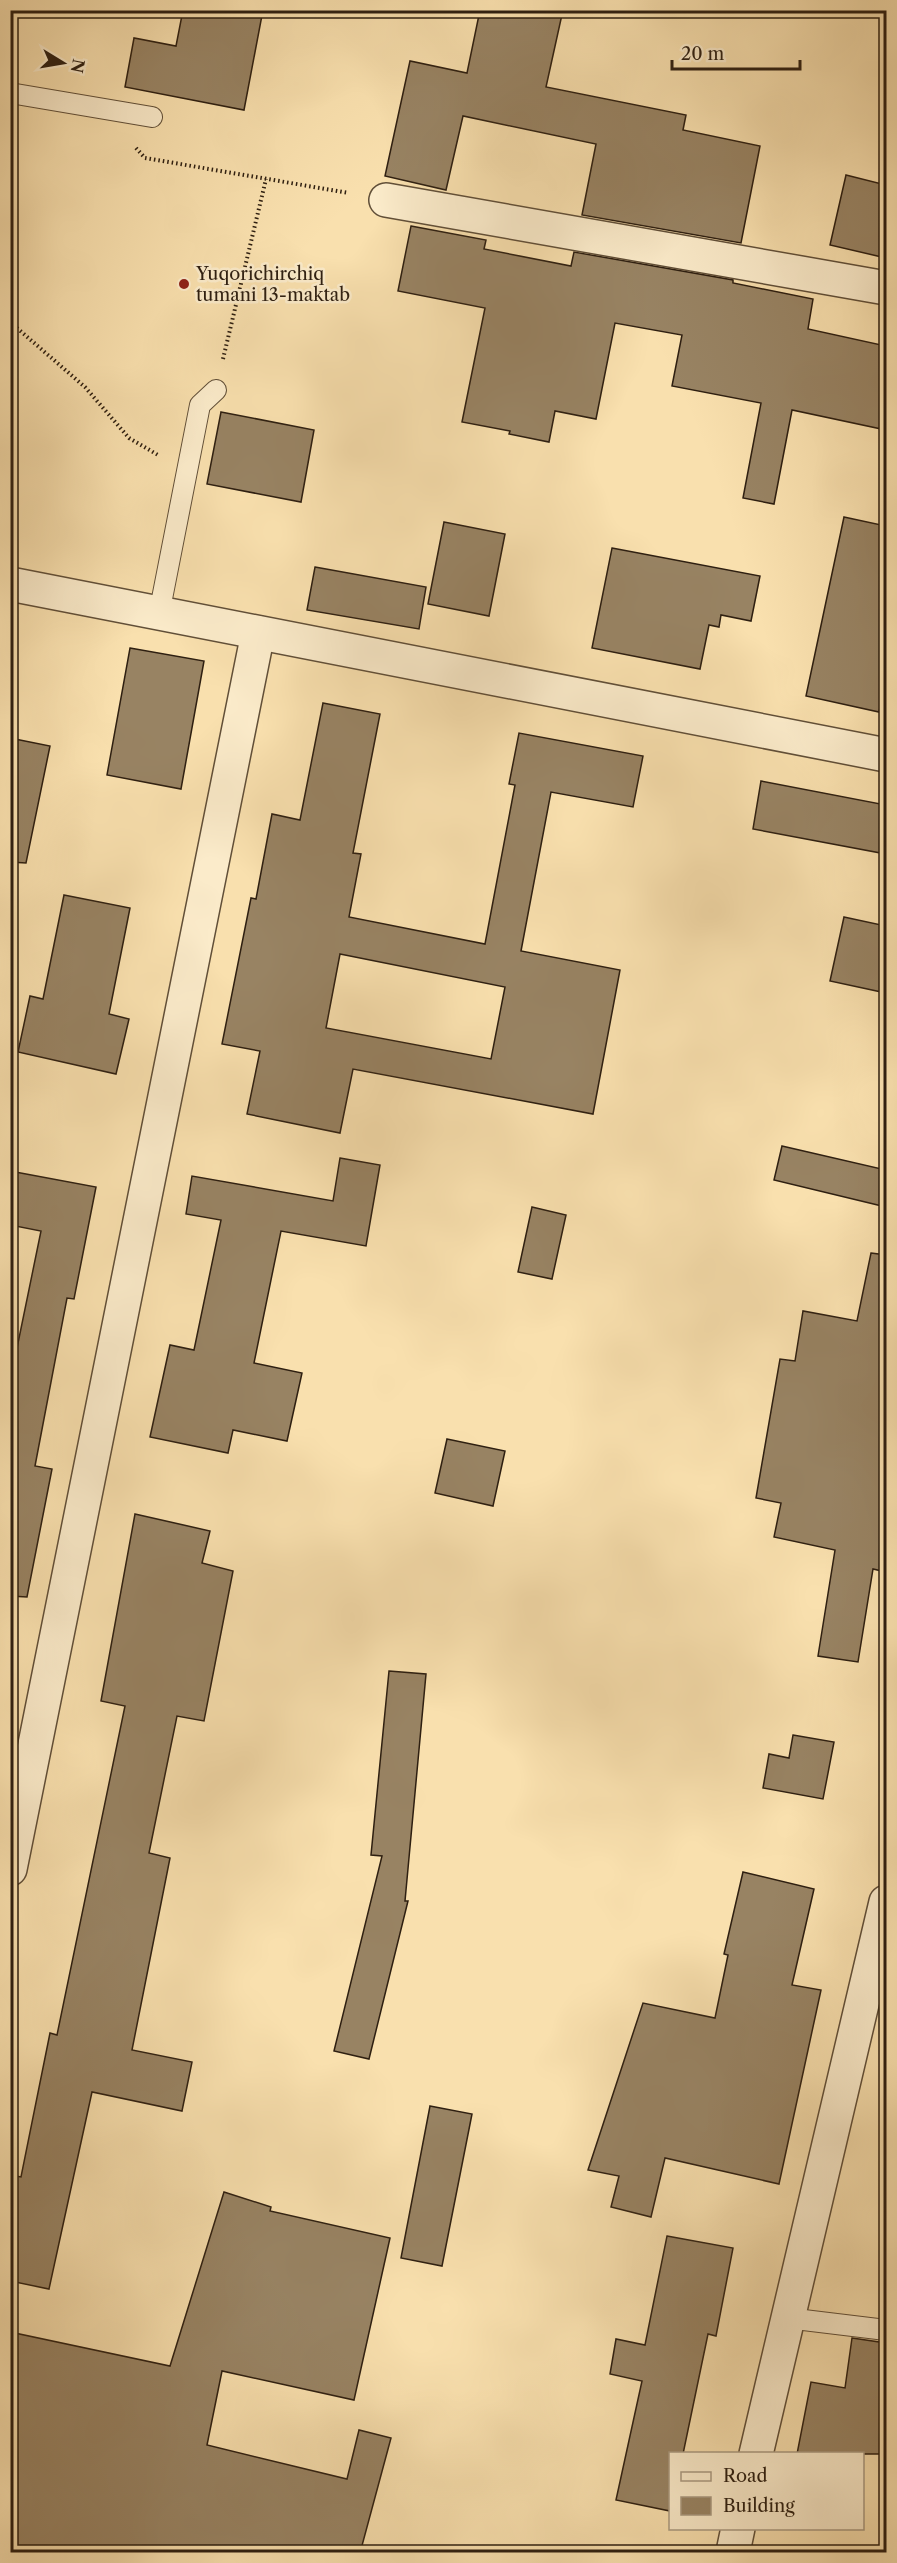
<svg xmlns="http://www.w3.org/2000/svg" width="897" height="2563" font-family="'Libre Caslon Text',serif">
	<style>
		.building { fill: #988363; stroke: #2e1f11; stroke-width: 1.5; fill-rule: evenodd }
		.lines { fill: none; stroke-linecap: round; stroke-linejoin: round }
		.lane-casing { stroke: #614f38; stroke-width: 22 }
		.street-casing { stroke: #614f38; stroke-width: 36 }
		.path { stroke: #2e1f11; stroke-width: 4; stroke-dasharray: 1.5 3; stroke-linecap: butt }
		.lane { stroke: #fbebca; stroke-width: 20 }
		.street { stroke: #fbebca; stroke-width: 33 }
		.poi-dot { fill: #8f2418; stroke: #fbebca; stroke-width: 2 }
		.labels { text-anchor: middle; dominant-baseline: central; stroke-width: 5; stroke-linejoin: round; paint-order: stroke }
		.poi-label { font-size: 18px; fill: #2e1f11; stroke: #fbebca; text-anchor: start }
	</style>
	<rect width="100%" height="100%" fill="#f9e0ae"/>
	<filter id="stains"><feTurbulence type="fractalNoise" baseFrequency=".00333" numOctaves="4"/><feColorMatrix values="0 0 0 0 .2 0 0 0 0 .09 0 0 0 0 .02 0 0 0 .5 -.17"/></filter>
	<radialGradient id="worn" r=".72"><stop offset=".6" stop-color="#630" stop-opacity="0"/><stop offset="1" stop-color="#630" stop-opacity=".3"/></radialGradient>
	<!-- building -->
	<g class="building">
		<path d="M 183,10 L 263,10 L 244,110 L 125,87 L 134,38 L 176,46 Z"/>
		<path d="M 480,10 L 563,10 L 546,87 L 686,115 L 683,130 L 760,146 L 741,243 L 582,215 L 596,144 L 463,116 L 446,190 L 385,176 L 410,61 L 467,73 Z"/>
		<path d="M 846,175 L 886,185 L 886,258 L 830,245 Z"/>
		<path d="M 411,226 L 486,240 L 484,249 L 571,266 L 574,252 L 733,280 L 733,283 L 813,299 L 808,329 L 886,346 L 886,430 L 792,410 L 774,504 L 743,498 L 761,403 L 672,386 L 682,335 L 615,323 L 596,419 L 555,411 L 549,442 L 509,434 L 510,431 L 462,422 L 485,308 L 398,291 Z"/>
		<path d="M 221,412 L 314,430 L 301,502 L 207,484 Z"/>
		<path d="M 844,517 L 886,526 L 886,681 L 879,712 L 806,696 Z"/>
		<path d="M 444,522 L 505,534 L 489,616 L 428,604 Z"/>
		<path d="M 612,548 L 760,576 L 751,621 L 721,615 L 719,627 L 709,625 L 700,669 L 592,648 Z"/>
		<path d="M 315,567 L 426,587 L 419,629 L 307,610 Z"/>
		<path d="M 130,648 L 204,661 L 181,789 L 107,775 Z"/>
		<path d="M 323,703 L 380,714 L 353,853 L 361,854 L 349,917 L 485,944 L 515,785 L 509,784 L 519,733 L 643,756 L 633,807 L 551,792 L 521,951 L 620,970 L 593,1114 L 353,1069 L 340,1133 L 247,1114 L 260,1051 L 222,1044 L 251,898 L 256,899 L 272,814 L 300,820 ZM 340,954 L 505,987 L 491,1059 L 326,1028 Z"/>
		<path d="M 10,738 L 50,746 L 26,863 L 10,862 Z"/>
		<path d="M 761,781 L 886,805 L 886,854 L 753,829 Z"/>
		<path d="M 64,895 L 130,908 L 109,1014 L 129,1019 L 116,1074 L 18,1052 L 30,996 L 43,999 Z"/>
		<path d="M 844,917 L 886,926 L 886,993 L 830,981 Z"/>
		<path d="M 782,1146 L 886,1170 L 886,1207 L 774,1180 Z"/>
		<path d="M 340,1158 L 380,1165 L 366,1246 L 281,1231 L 254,1363 L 302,1373 L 287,1441 L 233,1430 L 228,1453 L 150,1437 L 170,1345 L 194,1350 L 221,1220 L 186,1214 L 192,1176 L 333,1201 Z"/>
		<path d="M 10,1171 L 96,1187 L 74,1299 L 67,1298 L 35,1466 L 52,1469 L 27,1597 L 10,1596 L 10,1346 L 17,1348 L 41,1231 L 10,1225 Z"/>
		<path d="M 532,1207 L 566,1215 L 552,1279 L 518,1272 Z"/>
		<path d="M 871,1253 L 886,1255 L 886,1572 L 873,1569 L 858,1662 L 818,1656 L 835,1550 L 774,1537 L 781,1503 L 756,1498 L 780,1359 L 795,1361 L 803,1311 L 857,1321 Z"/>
		<path d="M 447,1439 L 505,1451 L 493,1506 L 435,1493 Z"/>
		<path d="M 135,1514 L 210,1531 L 202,1563 L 233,1571 L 204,1721 L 177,1716 L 149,1853 L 170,1858 L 132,2050 L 192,2062 L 182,2111 L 92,2092 L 49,2289 L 10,2281 L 10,2175 L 21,2177 L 50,2033 L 57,2035 L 125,1706 L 101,1701 Z"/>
		<path d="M 389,1671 L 426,1674 L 405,1901 L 408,1901 L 369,2059 L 334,2051 L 382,1856 L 371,1855 Z"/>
		<path d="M 793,1735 L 834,1742 L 823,1799 L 763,1788 L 769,1754 L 789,1758 Z"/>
		<path d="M 743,1872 L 814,1889 L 792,1985 L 821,1990 L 779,2184 L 665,2158 L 651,2217 L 611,2207 L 619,2176 L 588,2170 L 643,2003 L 715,2018 L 728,1955 L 724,1954 Z"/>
		<path d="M 430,2106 L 472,2114 L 442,2266 L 401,2258 Z"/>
		<path d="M 224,2192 L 271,2207 L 270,2211 L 390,2238 L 354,2400 L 222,2371 L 207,2445 L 347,2479 L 359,2430 L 391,2438 L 360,2553 L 10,2553 L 10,2332 L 170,2366 Z"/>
		<path d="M 667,2236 L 733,2248 L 716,2336 L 708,2334 L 683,2454 L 670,2454 L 670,2511 L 616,2500 L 642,2381 L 610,2374 L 616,2339 L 645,2345 Z"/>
		<path d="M 852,2338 L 886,2343 L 886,2454 L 797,2454 L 811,2382 L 845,2388 Z"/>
	</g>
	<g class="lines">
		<defs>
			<g id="lane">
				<path d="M 10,93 L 152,117"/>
				<path d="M 159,614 L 200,405 L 216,390"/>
				<path d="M 787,2318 L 886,2330"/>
			</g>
			<g id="street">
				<path d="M 386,200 L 886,288"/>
				<path d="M 10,584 L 886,755"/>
				<path d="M 10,1869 L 258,633"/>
				<path d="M 756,2454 L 886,1902"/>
				<path d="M 733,2552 L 738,2528"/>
			</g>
		</defs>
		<!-- lane casing -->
		<use href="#lane" class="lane-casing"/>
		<!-- street casing -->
		<use href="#street" class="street-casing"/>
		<!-- path -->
		<g class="path">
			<path d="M 136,148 L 145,158 L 349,193"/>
			<path d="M 10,322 L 85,387 L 129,438 L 158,455"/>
			<path d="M 223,359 L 266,179"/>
		</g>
		<!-- lane -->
		<use href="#lane" class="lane"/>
		<!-- street -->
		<use href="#street" class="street"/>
	</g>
	<!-- markers -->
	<circle class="poi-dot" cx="184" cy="284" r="6"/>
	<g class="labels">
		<!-- poi labels -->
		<g class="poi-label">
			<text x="196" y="274">Yuqorichirchiq<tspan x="196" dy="21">tumani 13-maktab</tspan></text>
		</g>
	</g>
	<!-- margin -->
	<rect width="897" height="2563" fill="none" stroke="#f9e0ae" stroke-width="36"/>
	<rect x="12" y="12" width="873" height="2539" fill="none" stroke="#2e1f11" stroke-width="3"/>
	<rect x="18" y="18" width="861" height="2527" fill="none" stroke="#2e1f11" stroke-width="1.5"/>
	<!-- legend -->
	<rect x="669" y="2452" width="195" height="78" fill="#fbebca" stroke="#a99980" stroke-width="1.5"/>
	<rect x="681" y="2472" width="30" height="9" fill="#fbebca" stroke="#a99980" stroke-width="1.5"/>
	<text x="723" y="2482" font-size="18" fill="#2e1f11">Road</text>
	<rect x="681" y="2497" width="30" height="18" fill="#988363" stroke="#a99980" stroke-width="1.5"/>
	<text x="723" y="2512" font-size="18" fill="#2e1f11">Building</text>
	<!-- north arrow -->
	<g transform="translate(63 63) rotate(101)" stroke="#fbebca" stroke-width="4.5" paint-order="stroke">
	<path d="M0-4.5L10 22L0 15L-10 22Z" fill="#2e1f11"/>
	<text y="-9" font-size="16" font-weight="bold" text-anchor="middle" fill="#2e1f11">N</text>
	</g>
	<!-- scale -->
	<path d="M672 60v9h128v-9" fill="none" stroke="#2e1f11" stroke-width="3"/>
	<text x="681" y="60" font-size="18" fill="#2e1f11" stroke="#fbebca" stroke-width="4.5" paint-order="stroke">20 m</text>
	<rect width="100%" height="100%" filter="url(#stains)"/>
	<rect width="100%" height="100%" fill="url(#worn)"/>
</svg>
